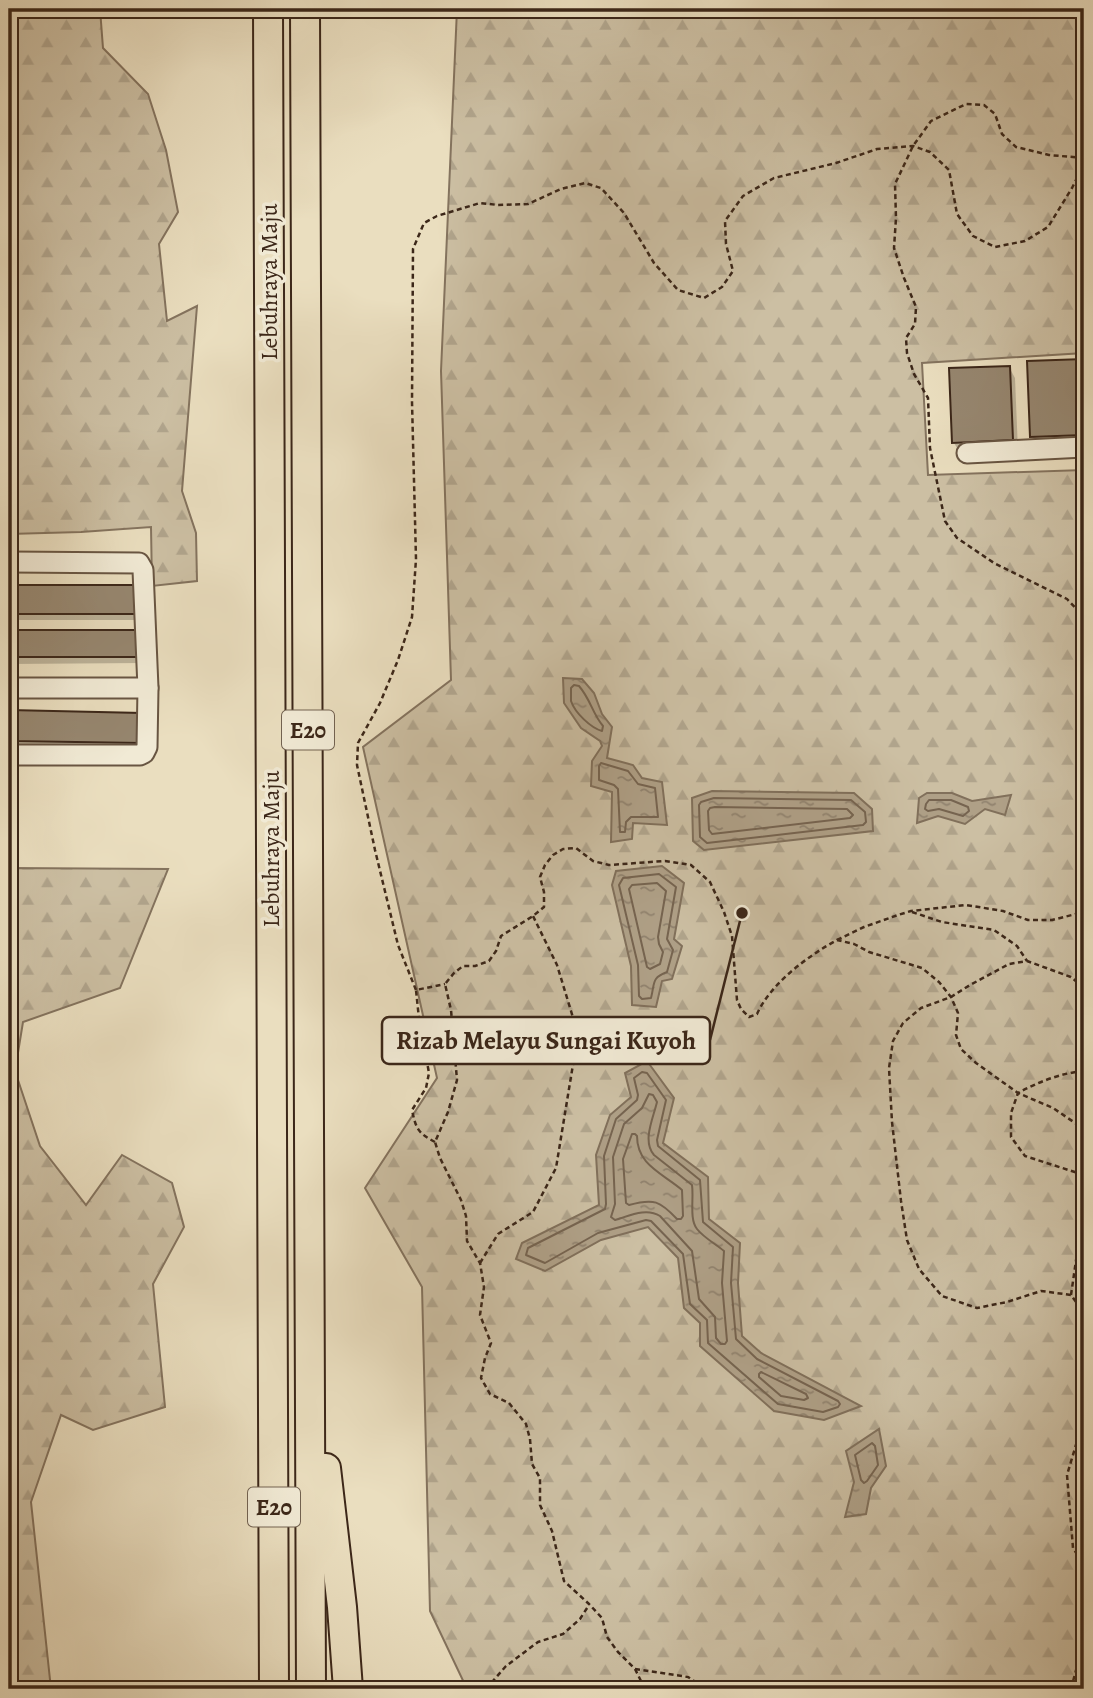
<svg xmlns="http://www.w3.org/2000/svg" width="1093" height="1698" font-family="Alegreya,serif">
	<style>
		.forest { fill: url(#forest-firs); stroke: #84735e; stroke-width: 2 }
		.water { fill: url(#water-ripples); stroke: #81705b; stroke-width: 2 }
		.shadow { fill: #0003 }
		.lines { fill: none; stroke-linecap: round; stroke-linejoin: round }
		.shore { stroke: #766450; stroke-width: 2 }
		.building { fill: #96866f; stroke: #3c2719; stroke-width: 2 }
		.minor-casing { stroke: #685542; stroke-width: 23 }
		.highway-casing { stroke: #3c2719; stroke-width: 32 }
		.path { stroke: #3c2719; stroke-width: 2.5; stroke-dasharray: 5 3.5; stroke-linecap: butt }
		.minor { stroke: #f1ead5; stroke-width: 19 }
		.highway { stroke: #eadebf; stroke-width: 28 }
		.labels { text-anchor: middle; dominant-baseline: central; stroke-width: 7; stroke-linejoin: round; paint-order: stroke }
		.shield { fill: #f1ead5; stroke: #726251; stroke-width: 2 }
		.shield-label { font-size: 23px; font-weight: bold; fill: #3c2719 }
		.street-label { font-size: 24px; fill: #3c2719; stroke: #f1ead5 }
		.leader { fill: none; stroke: #3c2719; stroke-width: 2.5 }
		.callout-dot { fill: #3c2719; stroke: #f1ead5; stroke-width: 2.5 }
		.callout { fill: #f1ead5; stroke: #3c2719; stroke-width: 2.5 }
		.callout-label { font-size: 26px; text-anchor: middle; font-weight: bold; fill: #3c2719 }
	</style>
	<defs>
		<pattern id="forest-firs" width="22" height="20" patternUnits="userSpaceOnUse" patternTransform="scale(1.75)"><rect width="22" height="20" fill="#ccbfa3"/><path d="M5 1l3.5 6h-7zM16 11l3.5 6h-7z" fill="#b0a48c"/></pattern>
		<pattern id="water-ripples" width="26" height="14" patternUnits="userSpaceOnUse" patternTransform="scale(1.75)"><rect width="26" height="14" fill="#afa087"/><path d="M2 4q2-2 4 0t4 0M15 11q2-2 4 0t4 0" fill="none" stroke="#90826e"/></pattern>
	</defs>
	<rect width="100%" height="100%" fill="#eadebf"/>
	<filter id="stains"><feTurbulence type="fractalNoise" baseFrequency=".00286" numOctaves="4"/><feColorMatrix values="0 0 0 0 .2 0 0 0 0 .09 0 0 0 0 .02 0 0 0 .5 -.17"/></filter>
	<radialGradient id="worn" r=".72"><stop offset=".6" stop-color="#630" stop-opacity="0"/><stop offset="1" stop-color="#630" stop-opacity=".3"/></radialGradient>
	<!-- forest -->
	<g class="forest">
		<path d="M 9,9 L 100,9 L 103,48 L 148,94 L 166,150 L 178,212 L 159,244 L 167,321 L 197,306 L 182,491 L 196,533 L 197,581 L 152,586 L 151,527 L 81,532 L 9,534 Z"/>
		<path d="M 457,9 L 1084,9 L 1084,353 L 922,363 L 928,475 L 1084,470 L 1084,1689 L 467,1689 L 430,1611 L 422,1287 L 365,1188 L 437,1078 L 363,747 L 451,680 L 441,371 Z"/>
		<path d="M 9,868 L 168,869 L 120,988 L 23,1022 L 15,1071 L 40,1146 L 86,1205 L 122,1155 L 172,1183 L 184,1227 L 153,1284 L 165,1407 L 93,1430 L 61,1415 L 31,1502 L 51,1689 L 9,1689 Z"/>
	</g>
	<!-- water -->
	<g class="water">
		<path d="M 563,678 L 582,679 L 594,693 L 602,714 L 612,727 L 607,758 L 633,765 L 642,778 L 662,782 L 667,825 L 633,823 L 632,839 L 611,842 L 612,792 L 591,786 L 592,761 L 602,746 L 600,741 L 581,728 L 564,703 Z"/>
		<path d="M 712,791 L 854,793 L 872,809 L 873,831 L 704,850 L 693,841 L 692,798 Z"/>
		<path d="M 927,793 L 952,793 L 972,801 L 1011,795 L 1005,815 L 985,809 L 965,824 L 938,816 L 917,823 L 919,798 Z"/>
		<path d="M 662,866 L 684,883 L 674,939 L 682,946 L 672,979 L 662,981 L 656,1007 L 632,1005 L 631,966 L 612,885 L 616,871 Z"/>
		<path d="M 647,1061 L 674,1098 L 663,1143 L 708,1177 L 709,1219 L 740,1243 L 738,1283 L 742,1336 L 761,1353 L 861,1406 L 824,1420 L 774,1411 L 700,1346 L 700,1323 L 684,1308 L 678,1258 L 648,1227 L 601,1240 L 545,1271 L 516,1259 L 522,1243 L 599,1205 L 596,1155 L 610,1115 L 631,1097 L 625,1073 Z"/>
		<path d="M 879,1429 L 886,1466 L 871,1488 L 866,1514 L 845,1517 L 854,1482 L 846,1451 Z"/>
	</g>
	<!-- shadow -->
	<g class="shadow">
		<path d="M 1084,361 L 1084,445 L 1038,447 L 1032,436 L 1029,363 Z"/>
		<path d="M 1009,367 L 1015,378 L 1018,451 L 960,453 L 954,443 Z"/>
		<path d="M 9,587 L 140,587 L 144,620 L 9,620 Z"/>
		<path d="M 9,631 L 140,631 L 144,663 L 9,664 Z"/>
		<path d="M 9,712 L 141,714 L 145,749 L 9,747 Z"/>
	</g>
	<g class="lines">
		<!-- shore -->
		<g class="shore">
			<path d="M 574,685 L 579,686 C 591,700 592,713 603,726 L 602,731 C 591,728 575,713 571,701 C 571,700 571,689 571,688 Z"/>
			<path d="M 601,763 L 628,771 L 638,784 L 655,788 L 658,817 L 631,817 L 626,822 L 625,832 L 620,832 L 618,789 L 614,785 L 599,780 L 599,766 Z"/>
			<path d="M 714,798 L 851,800 L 865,812 L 866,822 L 863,825 L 707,843 L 700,837 L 699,805 L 701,802 Z"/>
			<path d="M 929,800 L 951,800 L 968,807 L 969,811 L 963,816 L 939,809 L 928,811 L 925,809 L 926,804 Z"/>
			<path d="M 715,807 L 847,809 L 853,815 L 850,818 L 712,834 L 709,830 L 708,811 L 710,808 Z"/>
			<path d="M 659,874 L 676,887 L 667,939 L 673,950 L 667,972 C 651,978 655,983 651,998 L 642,999 L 639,996 L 638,965 L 619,885 L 623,878 Z"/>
			<path d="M 657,883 L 666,891 L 658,937 L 659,944 L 663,952 L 660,964 L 650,969 L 647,967 L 629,889 L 632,885 Z"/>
			<path d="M 642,1072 L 647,1073 L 666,1100 L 657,1140 L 658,1146 L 700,1180 L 703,1222 L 733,1247 L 731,1283 L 736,1339 L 757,1359 L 838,1401 L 840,1404 L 838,1407 L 823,1412 L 778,1404 L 708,1343 L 707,1320 L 690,1304 L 683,1254 L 651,1221 L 646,1220 L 598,1233 L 545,1263 L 526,1255 L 528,1248 L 605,1209 L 606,1204 L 604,1156 L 616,1119 L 637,1100 L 638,1095 L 634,1078 Z"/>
			<path d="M 649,1094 L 653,1095 L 657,1102 C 653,1119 642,1141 654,1155 L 692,1185 C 694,1198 689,1219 697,1229 C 704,1238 716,1244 724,1251 L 722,1283 L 727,1341 L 725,1344 L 721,1344 L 716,1338 L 715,1317 L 699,1299 L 692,1251 L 660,1216 C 646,1207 629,1216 615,1220 L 611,1217 L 615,1204 L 613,1157 L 624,1124 L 642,1108 Z"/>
			<path d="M 632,1134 L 635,1134 L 637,1136 C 637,1165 662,1173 682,1190 L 683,1216 L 681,1219 L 677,1219 C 660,1201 654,1198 629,1205 L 626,1203 L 623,1159 Z"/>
			<path d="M 761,1372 L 806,1394 L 808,1398 L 804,1400 L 781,1396 L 759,1377 L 759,1374 Z"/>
			<path d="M 872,1443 L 875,1446 L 878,1465 L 867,1481 L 864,1483 L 861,1480 L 855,1455 Z"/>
		</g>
	</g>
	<!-- building -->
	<g class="building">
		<path d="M 1084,359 L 1084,435 L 1030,437 L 1027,361 Z"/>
		<path d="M 1010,366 L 1013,440 L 952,443 L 949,368 Z"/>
		<rect x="9" y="585" width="132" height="29"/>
		<rect x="9" y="630" width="132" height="27"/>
		<path d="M 9,710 L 142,713 L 142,743 L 9,741 Z"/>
	</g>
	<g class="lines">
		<defs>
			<g id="minor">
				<path d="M 967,453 L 1084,447"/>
				<path d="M 9,562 L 139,563 L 143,570 L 148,688 L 147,747 L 144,753 L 140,755 L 9,755"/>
				<path d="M 9,688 L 148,688"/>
			</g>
			<g id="highway">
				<path d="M 268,9 L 274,1689"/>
				<path d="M 305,9 L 311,1689"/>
				<path d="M 326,1468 L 342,1607 L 348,1689"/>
			</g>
		</defs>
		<!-- minor casing -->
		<use href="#minor" class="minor-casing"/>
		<!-- highway casing -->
		<use href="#highway" class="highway-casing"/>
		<!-- path -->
		<g class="path">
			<path d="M 1084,158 L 1049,155 L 1016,147 L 1002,134 L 995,114 L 984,105 L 966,104 L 931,121 L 913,146 L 895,184 L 896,218 L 894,248 L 904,278 L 916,307 L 915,324 L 906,338 L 907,353 L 914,374 L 928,398 L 930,448 L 945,521 L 957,538 L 994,563 L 1067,599 L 1084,617"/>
			<path d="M 912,912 L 942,922 L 994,930 L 1017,946 L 1027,961"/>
			<path d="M 837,940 L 864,927 L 898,915 L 911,911 L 966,905 L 1003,911 L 1028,920 L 1052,920 L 1084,912"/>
			<path d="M 1084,988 L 1071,977 L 1027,961 L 1009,964 L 970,985 L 951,997 L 921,1008 L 903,1023 L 893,1041 L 889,1068 L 892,1122 L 901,1201 L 907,1240 L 919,1269 L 942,1296 L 977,1308 L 1007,1302 L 1041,1291 L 1071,1295 L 1084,1313"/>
			<path d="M 416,990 L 398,945 L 375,850 L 357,765 L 358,743 L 380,703 L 398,660 L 412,617 L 416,559 L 412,402 L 413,249 L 424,223 L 437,216 L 480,203 L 498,205 L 528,204 L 561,189 L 585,183 L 601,188 L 624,213 L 654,263 L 678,290 L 704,298 L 722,287 L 733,271 L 726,244 L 725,221 L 743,196 L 774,178 L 836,163 L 877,149 L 913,146 L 930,152 L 949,170 L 957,214 L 973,236 L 995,247 L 1025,241 L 1048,227 L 1072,188 L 1084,164"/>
			<path d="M 1084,1071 C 1061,1073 1038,1082 1018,1093 L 1011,1113 L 1011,1137 L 1025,1156 L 1084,1175"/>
			<path d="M 435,1142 C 418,1133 416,1129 412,1110 L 426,1088 L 429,1073 L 419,1019 L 416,990 L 445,984"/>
			<path d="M 480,1263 L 498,1234 L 533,1212 L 556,1168 L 578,1034 L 557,965 L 533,916"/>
			<path d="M 1071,1295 L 1081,1226 L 1084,1221"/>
			<path d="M 1084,1418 L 1067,1475 L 1073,1548 L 1084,1565"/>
			<path d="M 635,1669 L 688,1677 L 706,1689"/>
			<path d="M 486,1689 L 506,1666 L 538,1642 L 563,1634 L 580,1619 L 589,1605"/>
			<path d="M 643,1689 L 643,1685 L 635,1669 L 618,1652 L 607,1637 L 602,1618 L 589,1604 L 564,1581 L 552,1531 L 540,1505 L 540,1478 L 532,1464 L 530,1439 L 526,1424 L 509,1403 L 490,1394 L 481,1378 L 485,1358 L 491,1343 L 480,1315 L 484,1287 L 480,1263 L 467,1241 L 466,1216 L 461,1200 L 440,1158 L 435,1142 L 448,1112 L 457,1080 L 451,1010 L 445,984 L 454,973 L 463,966 L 475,966 L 489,961 L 496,951 L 501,936 L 533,916 L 544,907 L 544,892 L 540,877 L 545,865 L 553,855 L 563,849 L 576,848 L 593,861 L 609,865 L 665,861 L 691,865 L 710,882 L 724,912 L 732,936 L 737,1000 L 741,1009 L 749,1017 L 757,1014 C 771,983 808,956 837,940 L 854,944 L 869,952 L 922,968 L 939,982 L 951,997 L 958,1013 L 956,1035 L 961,1049 L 976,1063 L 1018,1093 L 1053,1108 L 1084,1129"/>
			<path d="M 1071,1689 L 1084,1640"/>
		</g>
		<!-- minor -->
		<use href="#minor" class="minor"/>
		<!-- highway -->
		<use href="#highway" class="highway"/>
	</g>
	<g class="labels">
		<!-- shield labels -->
		<g class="shield">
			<rect x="282" y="710.5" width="52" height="39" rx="5"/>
			<rect x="248" y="1487.5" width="52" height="39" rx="5"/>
		</g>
		<g class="shield-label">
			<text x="308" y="730">E20</text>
			<text x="274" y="1507">E20</text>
		</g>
		<!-- street labels -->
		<g class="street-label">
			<text transform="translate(269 282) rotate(-90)">Lebuhraya Maju</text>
			<text transform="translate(271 849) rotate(-90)">Lebuhraya Maju</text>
		</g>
	</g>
	<!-- callouts -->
	<path class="leader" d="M742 913L710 1040"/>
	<circle class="callout-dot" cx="742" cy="913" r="7"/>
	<rect class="callout" x="382" y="1017" width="328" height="47" rx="7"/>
	<g class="callout-label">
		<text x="546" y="1049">Rizab Melayu Sungai Kuyoh</text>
	</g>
	<!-- margin -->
	<rect width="1093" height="1698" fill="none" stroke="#eadebf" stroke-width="35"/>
	<rect x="10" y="10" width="1072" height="1677" fill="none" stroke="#3c2719" stroke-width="3.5"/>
	<rect x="18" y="18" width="1058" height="1663" fill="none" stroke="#3c2719" stroke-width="2"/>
	<rect width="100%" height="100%" filter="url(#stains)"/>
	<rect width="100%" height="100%" fill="url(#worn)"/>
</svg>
